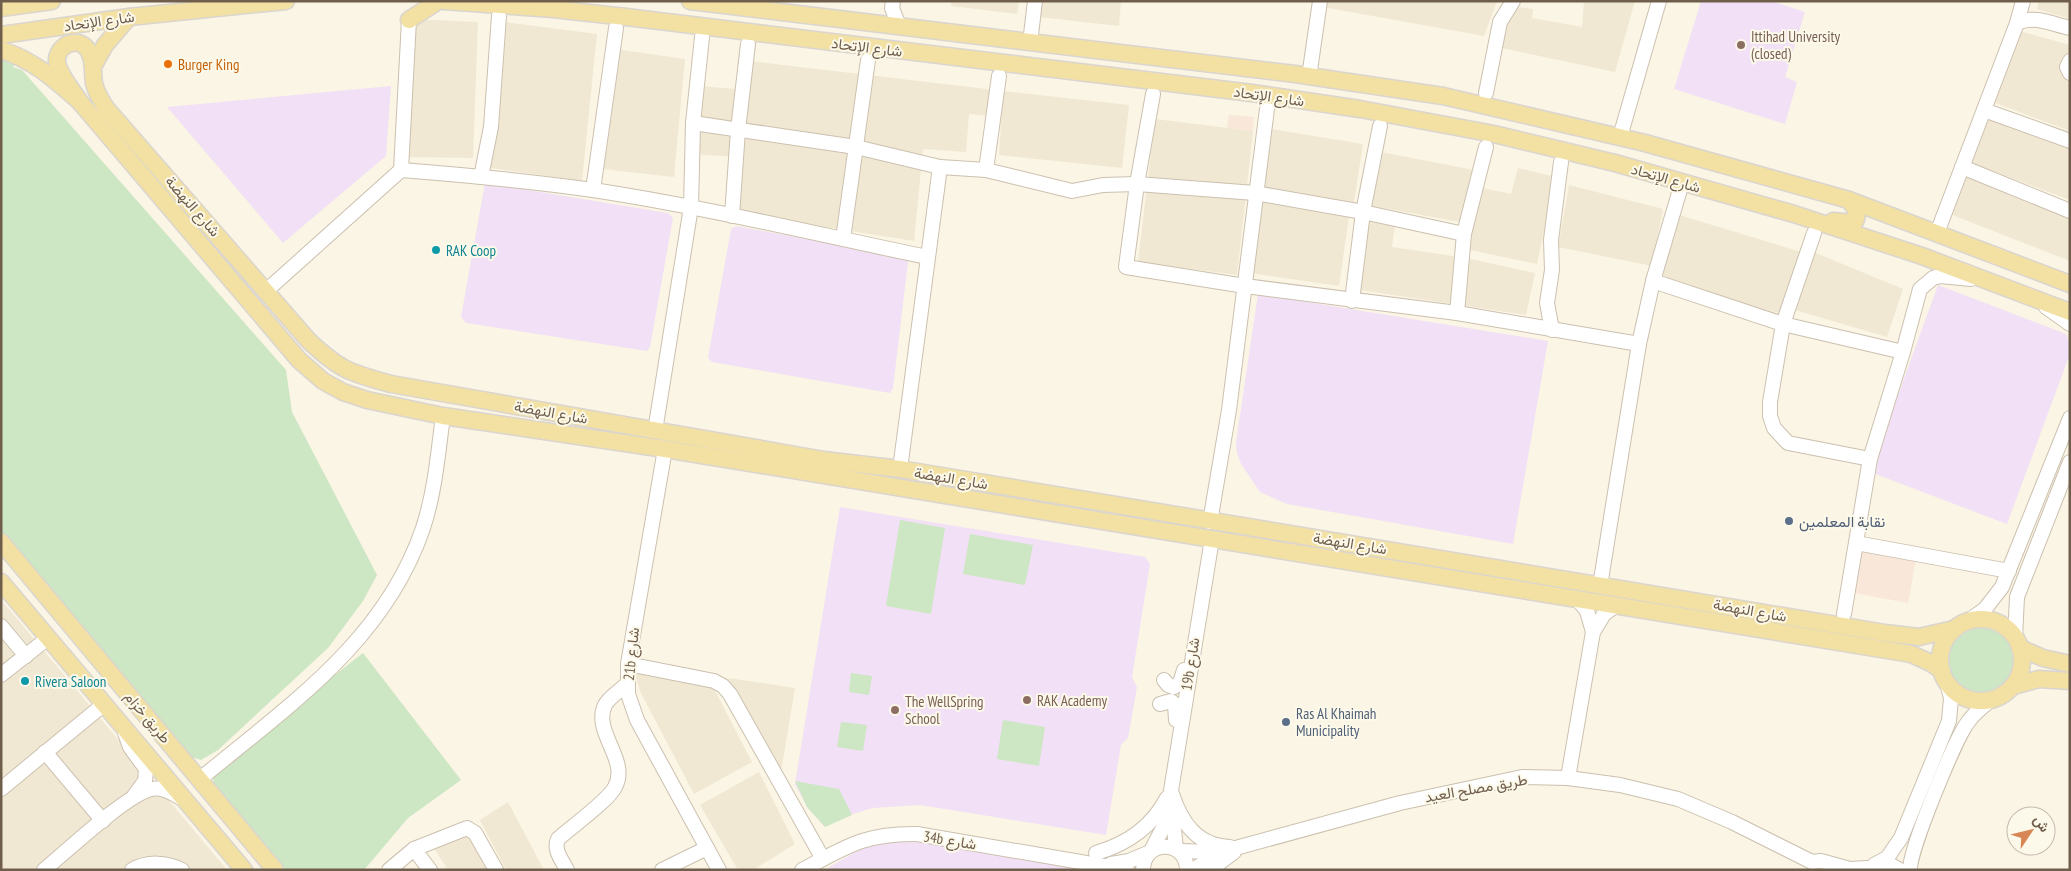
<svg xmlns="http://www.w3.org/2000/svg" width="2071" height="871" font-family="'PT Sans Narrow',Vazirmatn,sans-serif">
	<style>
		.residential { fill: #f1e8d3 }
		.commercial { fill: #f9e8d9 }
		.education { fill: #f2e1f6 }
		.green { fill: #cde6c4 }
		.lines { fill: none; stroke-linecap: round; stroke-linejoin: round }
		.minor-casing { stroke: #ccc0af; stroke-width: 16 }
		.major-casing { stroke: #dad5d0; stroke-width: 19 }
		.minor { stroke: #fff; stroke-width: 14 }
		.major { stroke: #f2e1a3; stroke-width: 16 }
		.education-dot { fill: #8d6e63; stroke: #fdf9ea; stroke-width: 2 }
		.food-dot { fill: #e8710a; stroke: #fdf9ea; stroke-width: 2 }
		.culture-dot { fill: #0f9aa8; stroke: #fdf9ea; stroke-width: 2 }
		.service-dot { fill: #5c6f8a; stroke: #fdf9ea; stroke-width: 2 }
		.labels { text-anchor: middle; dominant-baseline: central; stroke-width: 4; stroke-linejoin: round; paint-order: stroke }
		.street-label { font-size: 15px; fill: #705e4c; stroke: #fdf9ea }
		.education-label { font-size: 15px; fill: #785e54; stroke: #fdf9ea; text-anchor: start }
		.food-label { font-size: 15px; fill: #c56008; stroke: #fdf9ea; text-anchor: start }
		.culture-label { font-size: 15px; fill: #0d838f; stroke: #fdf9ea; text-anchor: start }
		.service-label { font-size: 15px; fill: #4e5e75; stroke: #fdf9ea; text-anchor: start }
	</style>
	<rect width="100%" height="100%" fill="#faf5e4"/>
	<!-- residential -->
	<g class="residential">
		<path d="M 952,1 L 1019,1 L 1017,14 L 951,6 Z"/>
		<path d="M 1041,1 L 1121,1 L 1119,26 L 1039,17 Z"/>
		<path d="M 1318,1 L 1497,1 L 1484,36 L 1317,6 Z"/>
		<path d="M 1584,1 L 1635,1 L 1615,72 L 1502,48 L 1511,6 L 1533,9 L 1532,18 L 1582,27 Z"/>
		<path d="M 2039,1 L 2070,1 L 2070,19 L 2037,9 Z"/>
		<path d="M 410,19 L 478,22 L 473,158 L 401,157 Z"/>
		<path d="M 497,21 L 597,34 L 582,181 L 483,167 Z"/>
		<path d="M 2019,31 L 2070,45 L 2070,131 L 1993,102 Z"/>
		<path d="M 615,49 L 685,59 L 674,177 L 603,169 Z"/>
		<path d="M 749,61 L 995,90 L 992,116 L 969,114 L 966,152 L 923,149 L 914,241 L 730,212 L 736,157 L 692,154 L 699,86 L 747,90 Z"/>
		<path d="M 1003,91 L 1129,105 L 1122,168 L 999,155 Z"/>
		<path d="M 1987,117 L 2070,148 L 2070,200 L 1969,162 Z"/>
		<path d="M 1155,119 L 1253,131 L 1237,275 L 1138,262 Z"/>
		<path d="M 1266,128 L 1363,144 L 1354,202 L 1260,190 Z"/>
		<path d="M 1376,151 L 1474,170 L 1465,223 L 1367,205 Z"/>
		<path d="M 1518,168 L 1556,177 L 1537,264 L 1465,249 L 1478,187 L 1511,194 Z"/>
		<path d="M 1961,172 L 2070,214 L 2070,261 L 1945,212 Z"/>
		<path d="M 1569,185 L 1663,209 L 1652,266 L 1558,247 Z"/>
		<path d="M 1253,198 L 1350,210 L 1339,286 L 1242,272 Z"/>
		<path d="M 1360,212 L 1396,218 L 1392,247 L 1466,258 L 1535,273 L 1526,315 L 1347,288 Z"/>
		<path d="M 1676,214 L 1801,252 L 1783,314 L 1668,282 L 1661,272 Z"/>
		<path d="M 1811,251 L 1903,289 L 1887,337 L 1795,310 Z"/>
		<path d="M 1,600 L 19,621 L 227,870 L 1,870 Z"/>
		<path d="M 633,668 L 711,683 L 752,762 L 694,794 L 640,691 Z"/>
		<path d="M 728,678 L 795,688 L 781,772 L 777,772 Z"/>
		<path d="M 759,772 L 795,844 L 753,870 L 738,870 L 700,805 Z"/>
		<path d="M 508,802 L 544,870 L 506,870 L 480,820 Z"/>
		<path d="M 464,823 L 490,870 L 448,870 L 432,845 Z"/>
	</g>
	<!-- commercial -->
	<g class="commercial">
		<path d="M 1229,115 L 1254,117 L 1253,131 L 1227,128 Z"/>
		<path d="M 1857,548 L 1916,560 L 1908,603 L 1849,592 Z"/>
	</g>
	<!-- education -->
	<g class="education">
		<path d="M 1701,1 L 1772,1 L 1805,12 L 1785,77 L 1797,82 L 1785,124 L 1674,89 Z"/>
		<path d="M 391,86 L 386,156 L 283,243 L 167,107 Z"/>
		<path d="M 485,183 L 668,213 L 673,218 L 650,347 L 647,351 L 466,323 L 461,317 Z"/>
		<path d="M 736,226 L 905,257 L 908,262 L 893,388 L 890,393 L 712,362 L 708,358 L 731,229 Z"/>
		<path d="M 1938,285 L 2066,334 L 2070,344 L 2070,354 L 2007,524 L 1870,472 Z"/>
		<path d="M 1258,294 L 1548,341 L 1513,544 L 1287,504 L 1260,492 L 1241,464 L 1237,453 L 1236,442 Z"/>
		<path d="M 840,507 L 1145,557 L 1150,564 L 1132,677 L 1137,687 L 1128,738 L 1121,745 L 1106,835 L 920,805 L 873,808 L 849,815 L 825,827 L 807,807 L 795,784 Z"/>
		<path d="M 895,838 L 921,842 L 1091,870 L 830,870 L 829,867 L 868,845 Z"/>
	</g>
	<!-- green -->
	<g class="green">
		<path d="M 1,57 L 15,62 L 13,67 L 22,70 L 286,370 L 292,412 L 377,575 L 363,601 L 328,648 L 218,750 L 201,760 L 191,757 L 131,688 L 1,531 Z"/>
		<path d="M 900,520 L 945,528 L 931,614 L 886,606 Z"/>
		<path d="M 970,534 L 1033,545 L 1025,585 L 963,574 Z"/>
		<circle cx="1981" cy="660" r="32"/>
		<path d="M 363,653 L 461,780 L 408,818 L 364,870 L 284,870 L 215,787 L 213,778 L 217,767 Z"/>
		<path d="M 851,673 L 872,676 L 869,695 L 849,692 Z"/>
		<path d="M 1003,720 L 1045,727 L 1039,766 L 997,759 Z"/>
		<path d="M 841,722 L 867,725 L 863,751 L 837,747 Z"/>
		<path d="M 795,781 L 839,789 L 852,815 L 825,827 L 807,807 Z"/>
	</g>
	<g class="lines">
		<defs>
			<g id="minor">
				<path d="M 893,1 L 892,8 L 899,26"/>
				<path d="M 2017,23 C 2034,15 2052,24 2070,28"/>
				<path d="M 1030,43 L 1035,1"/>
				<path d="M 2070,61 L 2067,67 L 2070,73"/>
				<path d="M 1309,77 L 1320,1"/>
				<path d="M 1486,93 L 1500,22 L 1513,1"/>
				<path d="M 1153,94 L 1137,184 L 1126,267 L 1245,286 L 1457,313 L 1639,344"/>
				<path d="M 1984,110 L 2070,141"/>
				<path d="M 693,123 L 856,147 L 940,167 L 986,170 L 1072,191 L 1103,185 L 1137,184 L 1255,193 L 1363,212 L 1464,234"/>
				<path d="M 1620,137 L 1659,1"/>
				<path d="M 1962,167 L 2070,211"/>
				<path d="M 401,170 C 465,175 529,181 593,190 C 705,207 816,234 927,257"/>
				<path d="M 986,170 L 999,76"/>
				<path d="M 481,177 L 491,127 L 499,16"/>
				<path d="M 593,190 L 616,28"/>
				<path d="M 732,216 L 738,130 L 748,44"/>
				<path d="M 1814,233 L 1783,324 L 1770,402 L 1770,416 L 1774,428 L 1788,443 L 1870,459"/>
				<path d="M 1937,233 L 2017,23 L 2023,1"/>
				<path d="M 843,239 L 868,60"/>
				<path d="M 1653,281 L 1783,324 L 1903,352"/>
				<path d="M 266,291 L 401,170 L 409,20"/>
				<path d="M 1352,301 L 1363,212 L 1380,126"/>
				<path d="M 2046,307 L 2070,324"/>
				<path d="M 1457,313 L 1464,234 L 1486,147"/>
				<path d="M 1552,330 L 1547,303 L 1552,270 L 1551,240 L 1561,162"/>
				<path d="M 655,431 L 691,207 L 693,123 L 702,37"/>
				<path d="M 665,449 L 628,664 L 628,694 L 637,720 L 719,870"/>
				<path d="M 900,469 L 940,167"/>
				<path d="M 1210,522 L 1229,410 L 1267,109"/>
				<path d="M 1856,543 L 2009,571"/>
				<path d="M 1600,586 L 1639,344 L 1653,281 L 1679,193"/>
				<path d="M 1578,600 L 1587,611 L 1593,632"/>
				<path d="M 1844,614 L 1870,459 L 1903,352 L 1920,289 L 1933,278 L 1940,276 L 1971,279"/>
				<path d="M 1967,622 L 1985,609 L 2002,587 L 2070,418"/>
				<path d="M 1,626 L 26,656"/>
				<path d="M 2015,638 L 2017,597 L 2070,462"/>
				<path d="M 628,664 L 714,681 L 723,686 L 730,694 L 823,859"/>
				<path d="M 1,675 L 48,638"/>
				<path d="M 1164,680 L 1168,685 L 1174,687 L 1180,683 L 1184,670"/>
				<path d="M 1160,704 L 1171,701 L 1175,704 L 1176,720"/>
				<path d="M 125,733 L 130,747 L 146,769 L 145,781 L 134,796"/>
				<path d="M 45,752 L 103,821"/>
				<path d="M 1568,778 L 1593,632 L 1604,614 L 1615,606"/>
				<path d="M 200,779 C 288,706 385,641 423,528 C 435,492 438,453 443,416"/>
				<path d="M 1,789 L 103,705"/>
				<path d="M 1172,794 C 1181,822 1197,846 1230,847"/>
				<path d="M 1172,809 L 1176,849"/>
				<path d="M 414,849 L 430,870"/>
				<path d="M 1152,849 L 1165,824 L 1168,809 L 1212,539"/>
				<path d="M 1179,851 L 1221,852 L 1400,803 L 1522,777 L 1568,778 L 1620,785 L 1678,799 L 1732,822 L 1812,862 L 1821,861 L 1850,869 L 1867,868"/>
				<path d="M 1096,853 C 1127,844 1152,827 1167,798"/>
				<path d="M 1111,864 L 1129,861 L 1150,852"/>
				<path d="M 1874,865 L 1887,858 L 1901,838 L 1949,721 L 1951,698 L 1947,683"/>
				<path d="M 1875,865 L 1891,865 L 1900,870"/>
				<path d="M 44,870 C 67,851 127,794 152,789 C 163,787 172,793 181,798"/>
				<path d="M 132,870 C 147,861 167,862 182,870"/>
				<path d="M 389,870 L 414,849 L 467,828 L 475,833 L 496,870"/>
				<path d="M 567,870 C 562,860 553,850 558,839 C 571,827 608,801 615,787 C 630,760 592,732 605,705 C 609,697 621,690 627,684"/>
				<path d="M 662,870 L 707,848"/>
				<path d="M 802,870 C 846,847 865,833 917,834 L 1127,870"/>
				<path d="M 1143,870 C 1143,839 1187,839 1187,870"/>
				<path d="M 1193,870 L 1218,854"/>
				<path d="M 1214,870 L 1219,863 L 1234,852"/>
				<path d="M 1910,870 C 1909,851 1955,739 1968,722 C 1974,713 1983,707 1990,700"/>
			</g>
			<g id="major">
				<path d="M 444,1 L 553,9 L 626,17 L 1252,93 L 1360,109 L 1494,134 L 1615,163 L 1794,214 L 1922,256 L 2070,312"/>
				<path d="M 690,1 L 1295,74 L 1443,96 L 1645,143 L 1849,200 L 2070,284"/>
				<path d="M 1,8 L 52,1"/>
				<path d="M 409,20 L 438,1"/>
				<path d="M 1,35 L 129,17 L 286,1"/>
				<path d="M 1,50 C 34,60 55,80 80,102 L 299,360 L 323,381 L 343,392 L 367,400 L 443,416 L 665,449 L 1911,654 L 1931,663 L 1942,671"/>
				<path d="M 94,65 L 105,45 L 129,17"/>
				<path d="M 80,102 C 73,91 59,75 57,62 C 56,45 78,35 88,50 C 95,61 92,72 94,83 C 96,93 101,100 106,108 L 309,341 C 340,370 350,373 391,384 L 824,460 L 900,469 L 1885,633 L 1919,637 L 1954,629"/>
				<path d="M 1833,221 L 1854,223 C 1860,214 1855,208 1849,200"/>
				<path d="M 1,542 L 275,870"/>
				<path d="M 1,582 L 244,870"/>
				<circle cx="1981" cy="660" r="41"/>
				<path d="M 2020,648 L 2043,658 L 2070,664"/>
				<path d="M 2013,686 L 2039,679 L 2070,681"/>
			</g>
		</defs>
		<!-- minor casing -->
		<use href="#minor" class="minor-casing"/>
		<!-- major casing -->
		<use href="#major" class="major-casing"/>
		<!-- minor -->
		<use href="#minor" class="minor"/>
		<!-- major -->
		<use href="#major" class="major"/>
	</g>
	<!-- markers -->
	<g class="education-dot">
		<circle cx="1741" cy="45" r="5"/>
		<circle cx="1027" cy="700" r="5"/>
		<circle cx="895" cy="710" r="5"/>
	</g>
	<circle class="food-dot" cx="168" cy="64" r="5"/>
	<g class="culture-dot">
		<circle cx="436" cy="250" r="5"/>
		<circle cx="25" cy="681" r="5"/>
	</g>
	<g class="service-dot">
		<circle cx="1789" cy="521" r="5"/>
		<circle cx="1286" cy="722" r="5"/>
	</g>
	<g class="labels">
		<!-- street labels -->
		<g class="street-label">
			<text transform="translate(99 21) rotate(-8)">شارع الإتحاد</text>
			<text transform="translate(867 47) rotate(7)">شارع الإتحاد</text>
			<text transform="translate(1269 96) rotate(8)">شارع الإتحاد</text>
			<text transform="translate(1666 178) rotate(16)">شارع الإتحاد</text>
			<text transform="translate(193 206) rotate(49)">شارع النهضة</text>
			<text transform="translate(551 412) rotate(10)">شارع النهضة</text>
			<text transform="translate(951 478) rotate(9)">شارع النهضة</text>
			<text transform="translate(1350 543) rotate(9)">شارع النهضة</text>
			<text transform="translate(1750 610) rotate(10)">شارع النهضة</text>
			<text transform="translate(631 654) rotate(-84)">21b شارع</text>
			<text transform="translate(1190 664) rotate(-81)">19b شارع</text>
			<text transform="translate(148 717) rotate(50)">طريق خزام</text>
			<text transform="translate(1476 788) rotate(-10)">طريق مصلح العيد</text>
			<text transform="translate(950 840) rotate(9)">34b شارع</text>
		</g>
		<!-- education labels -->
		<g class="education-label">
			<text x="1751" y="36">Ittihad University<tspan x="1751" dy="17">(closed)</tspan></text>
			<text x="1037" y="700">RAK Academy</text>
			<text x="905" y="701">The WellSpring<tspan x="905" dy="17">School</tspan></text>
		</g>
		<!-- food labels -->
		<g class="food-label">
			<text x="178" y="64">Burger King</text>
		</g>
		<!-- culture labels -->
		<g class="culture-label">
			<text x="446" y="250">RAK Coop</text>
			<text x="35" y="681">Rivera Saloon</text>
		</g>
		<!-- service labels -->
		<g class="service-label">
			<text x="1799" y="521">نقابة المعلمين</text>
			<text x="1296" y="713">Ras Al Khaimah<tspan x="1296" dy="17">Municipality</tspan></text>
		</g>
	</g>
	<!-- border -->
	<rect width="2071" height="871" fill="none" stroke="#705e4c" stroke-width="5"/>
	<!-- north arrow -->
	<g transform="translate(2031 831) rotate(55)"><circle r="24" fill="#fdf9ea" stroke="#c5bbab"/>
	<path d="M0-4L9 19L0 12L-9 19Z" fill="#d88655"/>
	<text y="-8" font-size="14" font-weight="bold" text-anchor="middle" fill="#705e4c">ش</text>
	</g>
</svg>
